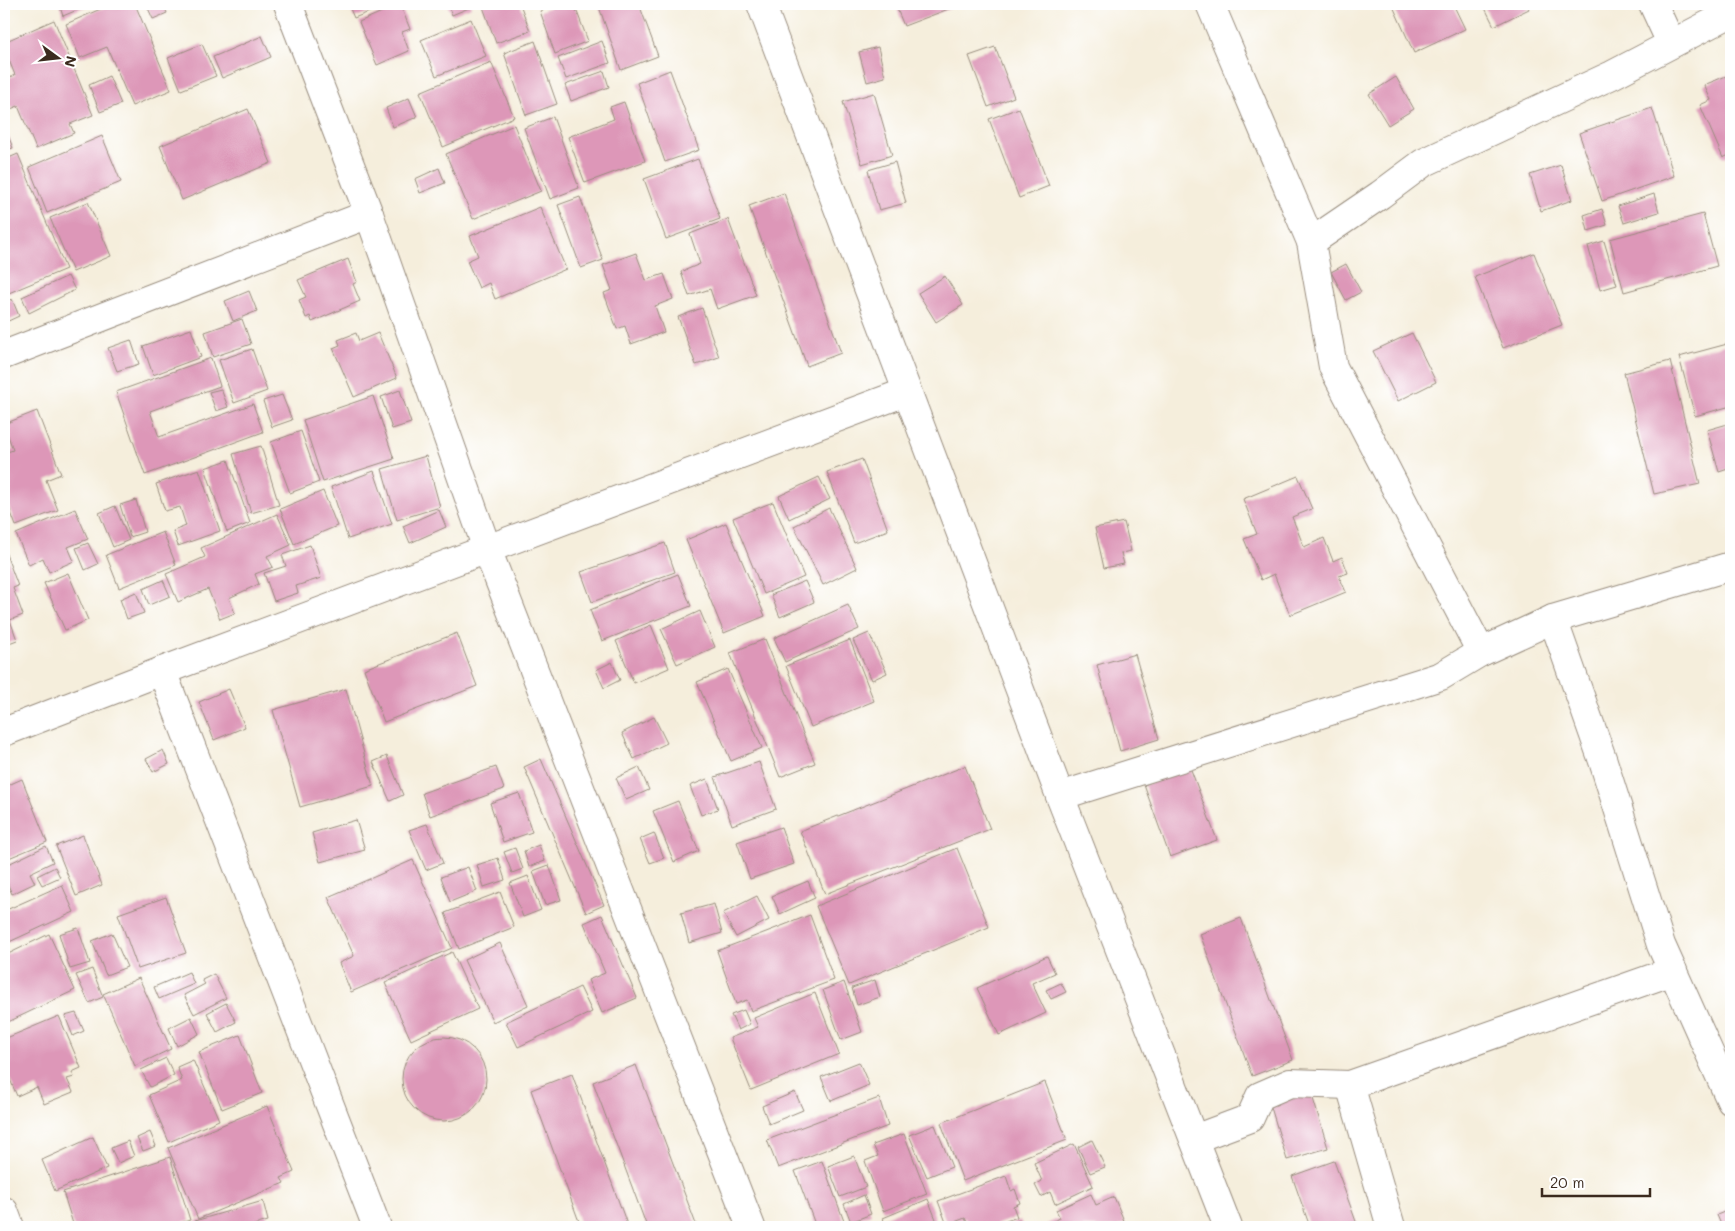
<svg xmlns="http://www.w3.org/2000/svg" width="1735" height="1231" font-family="Mali,sans-serif">
	<style>
		.building { fill: #dd97b8 }
		.lines { fill: none; stroke-linecap: round; stroke-linejoin: round }
		.minor-casing { stroke: #988c7d; stroke-width: 30 }
		.tertiary-casing { stroke: #988c7d; stroke-width: 30 }
		.minor { stroke: #fff; stroke-width: 28 }
		.tertiary { stroke: #fff; stroke-width: 28 }
	</style>
	<rect width="100%" height="100%" fill="#fff"/>
	<filter id="ink" filterUnits="userSpaceOnUse"><feTurbulence type="fractalNoise" baseFrequency=".02" numOctaves="2"/><feDisplacementMap in="SourceGraphic" scale="10" xChannelSelector="R" yChannelSelector="G"/><feConvolveMatrix kernelMatrix="1 2 1 2 8 2 1 2 1" color-interpolation-filters="sRGB"/></filter>
	<filter id="wash" filterUnits="userSpaceOnUse"><feTurbulence type="fractalNoise" baseFrequency=".0096" numOctaves="4" result="noise"/><feDisplacementMap in="SourceGraphic" scale="20" xChannelSelector="R" yChannelSelector="G"/><feGaussianBlur stdDeviation="1.12" result="paint"/><feColorMatrix in="noise" values="0 0 0 0 0 0 0 0 0 0 0 0 0 0 0 0 0 1.4 0 .05"/><feComposite in="paint" operator="in"/></filter>
	<g filter="url(#wash)">
		<rect width="100%" height="100%" fill="#f5eedc"/>
		<g id="blocks">
			<!-- building -->
			<g class="building">
				<path d="M 59,4 L 88,4 L 89,5 L 63,16 Z"/>
				<path d="M 112,4 L 135,4 L 171,90 L 132,106 L 107,47 L 80,58 L 66,24 Z"/>
				<path d="M 152,4 L 163,4 L 167,13 L 153,19 L 147,6 Z"/>
				<path d="M 348,4 L 381,4 L 382,7 L 354,18 Z"/>
				<path d="M 400,4 L 410,29 L 402,32 L 409,51 L 377,65 L 359,22 Z"/>
				<path d="M 447,4 L 470,4 L 471,7 L 452,15 Z"/>
				<path d="M 482,4 L 520,4 L 530,31 L 496,43 Z"/>
				<path d="M 559,4 L 574,4 L 588,41 L 555,54 L 540,11 Z"/>
				<path d="M 598,4 L 639,4 L 658,56 L 621,70 Z"/>
				<path d="M 895,4 L 958,4 L 959,5 L 904,26 Z"/>
				<path d="M 1392,4 L 1453,4 L 1465,29 L 1414,53 Z"/>
				<path d="M 1483,4 L 1526,4 L 1529,9 L 1494,26 Z"/>
				<path d="M 471,19 L 486,56 L 436,76 L 421,40 Z"/>
				<path d="M 54,20 L 93,115 L 70,124 L 74,133 L 36,149 L 18,106 L 11,109 L 4,89 L 4,80 L 15,75 L 4,48 L 4,42 Z"/>
				<path d="M 262,36 L 271,57 L 222,78 L 213,57 Z"/>
				<path d="M 535,41 L 557,104 L 526,115 L 504,53 Z"/>
				<path d="M 602,41 L 610,63 L 566,79 L 558,58 Z"/>
				<path d="M 202,44 L 216,76 L 181,90 L 168,58 Z"/>
				<path d="M 878,47 L 885,77 L 867,82 L 859,52 Z"/>
				<path d="M 995,47 L 1014,97 L 988,107 L 969,56 Z"/>
				<path d="M 491,62 L 514,117 L 443,147 L 420,92 Z"/>
				<path d="M 670,70 L 699,150 L 665,162 L 637,83 Z"/>
				<path d="M 604,71 L 609,87 L 571,101 L 565,85 Z"/>
				<path d="M 1731,74 L 1731,154 L 1723,158 L 1700,105 L 1711,100 L 1704,85 Z"/>
				<path d="M 109,76 L 121,104 L 100,112 L 89,85 Z"/>
				<path d="M 1396,77 L 1414,109 L 1388,125 L 1369,94 Z"/>
				<path d="M 874,93 L 892,155 L 862,164 L 843,102 Z"/>
				<path d="M 409,98 L 417,117 L 393,127 L 386,108 Z"/>
				<path d="M 624,102 L 645,161 L 585,183 L 568,137 L 614,119 L 610,107 Z"/>
				<path d="M 1019,108 L 1049,186 L 1019,198 L 989,119 Z"/>
				<path d="M 1652,108 L 1674,176 L 1602,201 L 1579,133 Z"/>
				<path d="M 248,109 L 271,163 L 182,200 L 160,146 Z"/>
				<path d="M 553,117 L 579,188 L 550,199 L 524,128 Z"/>
				<path d="M 4,125 L 13,148 L 4,151 Z"/>
				<path d="M 514,125 L 541,191 L 473,219 L 446,154 Z"/>
				<path d="M 102,136 L 121,182 L 47,213 L 29,167 Z"/>
				<path d="M 18,154 L 66,269 L 4,295 L 4,160 Z"/>
				<path d="M 698,159 L 720,219 L 666,239 L 644,179 Z"/>
				<path d="M 895,162 L 906,203 L 879,210 L 868,170 Z"/>
				<path d="M 1561,165 L 1572,200 L 1541,211 L 1530,175 Z"/>
				<path d="M 439,168 L 445,183 L 420,193 L 415,179 Z"/>
				<path d="M 784,193 L 841,353 L 807,366 L 749,206 Z"/>
				<path d="M 1654,194 L 1659,212 L 1624,223 L 1618,206 Z"/>
				<path d="M 580,197 L 603,260 L 581,268 L 558,205 Z"/>
				<path d="M 88,202 L 111,256 L 73,272 L 50,218 Z"/>
				<path d="M 540,207 L 566,269 L 495,299 L 489,283 L 479,288 L 467,261 L 478,256 L 470,236 Z"/>
				<path d="M 1602,209 L 1607,225 L 1588,231 L 1584,215 Z"/>
				<path d="M 1703,214 L 1717,266 L 1624,292 L 1610,239 Z"/>
				<path d="M 728,219 L 756,295 L 717,309 L 710,289 L 689,296 L 681,272 L 700,264 L 690,234 Z"/>
				<path d="M 1604,241 L 1617,285 L 1600,290 L 1588,246 Z"/>
				<path d="M 636,253 L 646,280 L 664,274 L 673,299 L 655,306 L 664,332 L 631,344 L 625,326 L 617,329 L 604,293 L 612,290 L 603,265 Z"/>
				<path d="M 1534,253 L 1562,325 L 1503,348 L 1475,277 Z"/>
				<path d="M 348,259 L 357,282 L 353,284 L 360,301 L 312,322 L 310,316 L 306,318 L 299,300 L 306,297 L 298,280 Z"/>
				<path d="M 1346,264 L 1361,292 L 1346,300 L 1331,272 Z"/>
				<path d="M 68,276 L 75,290 L 29,313 L 22,297 Z"/>
				<path d="M 945,276 L 963,305 L 936,322 L 918,293 Z"/>
				<path d="M 249,291 L 257,311 L 233,321 L 225,301 Z"/>
				<path d="M 12,299 L 19,316 L 4,323 L 4,302 Z"/>
				<path d="M 702,308 L 719,357 L 696,365 L 678,317 Z"/>
				<path d="M 242,319 L 251,344 L 213,357 L 205,332 Z"/>
				<path d="M 191,329 L 201,357 L 153,375 L 143,346 Z"/>
				<path d="M 356,333 L 359,341 L 378,333 L 397,378 L 354,397 L 333,348 L 340,345 L 338,340 Z"/>
				<path d="M 1412,333 L 1436,382 L 1398,401 L 1373,351 Z"/>
				<path d="M 131,340 L 139,364 L 117,371 L 108,348 Z"/>
				<path d="M 1731,343 L 1731,406 L 1695,416 L 1679,357 Z"/>
				<path d="M 252,349 L 267,391 L 234,403 L 219,360 Z"/>
				<path d="M 211,358 L 220,386 L 150,411 L 159,437 L 253,404 L 263,432 L 145,475 L 116,392 Z"/>
				<path d="M 1670,361 L 1700,484 L 1654,494 L 1624,373 Z"/>
				<path d="M 221,389 L 228,407 L 216,411 L 209,392 Z"/>
				<path d="M 400,390 L 411,423 L 392,429 L 381,397 Z"/>
				<path d="M 282,395 L 292,420 L 272,427 L 263,401 Z"/>
				<path d="M 373,396 L 394,459 L 323,482 L 303,420 Z"/>
				<path d="M 37,411 L 61,474 L 46,480 L 58,510 L 16,526 L 4,494 L 4,453 L 13,450 L 4,424 Z"/>
				<path d="M 1731,423 L 1731,468 L 1719,472 L 1707,430 Z"/>
				<path d="M 301,431 L 319,482 L 290,493 L 271,442 Z"/>
				<path d="M 261,446 L 279,505 L 251,513 L 233,454 Z"/>
				<path d="M 426,456 L 440,507 L 397,520 L 382,469 Z"/>
				<path d="M 862,459 L 888,530 L 854,543 L 827,472 Z"/>
				<path d="M 228,460 L 250,523 L 227,532 L 205,468 Z"/>
				<path d="M 199,469 L 220,531 L 178,546 L 173,531 L 186,526 L 180,507 L 165,511 L 156,484 Z"/>
				<path d="M 374,471 L 392,524 L 348,539 L 331,487 Z"/>
				<path d="M 1298,476 L 1312,509 L 1292,517 L 1304,547 L 1324,538 L 1333,561 L 1342,557 L 1348,573 L 1339,576 L 1346,592 L 1290,615 L 1274,574 L 1261,580 L 1244,539 L 1257,534 L 1243,499 Z"/>
				<path d="M 819,477 L 830,499 L 789,519 L 779,496 Z"/>
				<path d="M 323,491 L 337,526 L 294,544 L 280,509 Z"/>
				<path d="M 136,500 L 145,532 L 130,537 L 120,505 Z"/>
				<path d="M 773,502 L 804,577 L 764,594 L 733,518 Z"/>
				<path d="M 115,506 L 129,540 L 113,547 L 99,513 Z"/>
				<path d="M 829,508 L 857,568 L 823,585 L 794,526 Z"/>
				<path d="M 75,509 L 88,539 L 68,547 L 74,561 L 49,572 L 43,558 L 29,565 L 16,534 Z"/>
				<path d="M 439,510 L 446,527 L 410,543 L 403,526 Z"/>
				<path d="M 277,514 L 291,545 L 267,556 L 273,567 L 255,574 L 259,584 L 229,598 L 235,613 L 220,619 L 208,589 L 178,602 L 166,574 L 205,557 L 201,548 Z"/>
				<path d="M 1124,522 L 1131,551 L 1121,553 L 1124,564 L 1104,568 L 1095,528 Z"/>
				<path d="M 726,523 L 765,616 L 724,633 L 686,540 Z"/>
				<path d="M 163,532 L 176,565 L 119,588 L 106,555 Z"/>
				<path d="M 88,543 L 98,564 L 85,570 L 76,548 Z"/>
				<path d="M 665,543 L 675,572 L 592,602 L 581,572 Z"/>
				<path d="M 310,545 L 321,578 L 296,586 L 298,593 L 274,601 L 264,573 L 286,566 L 282,555 Z"/>
				<path d="M 4,549 L 18,586 L 13,588 L 23,615 L 10,620 L 17,640 L 4,645 Z"/>
				<path d="M 68,573 L 88,620 L 65,630 L 44,583 Z"/>
				<path d="M 678,574 L 691,606 L 602,641 L 590,610 Z"/>
				<path d="M 163,580 L 170,596 L 149,605 L 143,589 Z"/>
				<path d="M 805,581 L 814,602 L 780,617 L 771,595 Z"/>
				<path d="M 136,592 L 144,613 L 127,619 L 120,599 Z"/>
				<path d="M 848,605 L 859,629 L 785,662 L 774,638 Z"/>
				<path d="M 700,611 L 715,647 L 677,664 L 661,629 Z"/>
				<path d="M 651,625 L 669,668 L 634,683 L 616,641 Z"/>
				<path d="M 457,633 L 477,686 L 384,722 L 364,669 Z"/>
				<path d="M 869,633 L 887,673 L 872,680 L 853,640 Z"/>
				<path d="M 765,639 L 815,763 L 780,777 L 730,653 Z"/>
				<path d="M 850,640 L 874,701 L 811,727 L 786,666 Z"/>
				<path d="M 1135,654 L 1159,739 L 1120,751 L 1097,665 Z"/>
				<path d="M 612,662 L 620,680 L 604,688 L 596,670 Z"/>
				<path d="M 728,669 L 762,748 L 731,761 L 697,682 Z"/>
				<path d="M 229,689 L 245,727 L 214,740 L 199,702 Z"/>
				<path d="M 346,689 L 373,786 L 300,807 L 273,710 Z"/>
				<path d="M 654,717 L 667,743 L 634,759 L 622,733 Z"/>
				<path d="M 163,750 L 169,764 L 153,772 L 146,759 Z"/>
				<path d="M 387,756 L 403,795 L 390,801 L 373,762 Z"/>
				<path d="M 541,759 L 604,905 L 586,913 L 524,767 Z"/>
				<path d="M 759,762 L 776,809 L 732,825 L 715,777 Z"/>
				<path d="M 965,766 L 990,829 L 825,894 L 800,831 Z"/>
				<path d="M 496,767 L 504,789 L 430,816 L 422,793 Z"/>
				<path d="M 639,767 L 649,790 L 626,800 L 616,778 Z"/>
				<path d="M 1190,767 L 1217,840 L 1170,857 L 1144,785 Z"/>
				<path d="M 22,779 L 47,842 L 4,860 L 4,787 Z"/>
				<path d="M 707,779 L 718,809 L 701,815 L 690,786 Z"/>
				<path d="M 519,793 L 532,832 L 503,842 L 490,803 Z"/>
				<path d="M 678,801 L 699,851 L 674,862 L 653,811 Z"/>
				<path d="M 356,820 L 365,850 L 320,862 L 312,833 Z"/>
				<path d="M 427,824 L 443,863 L 426,870 L 409,830 Z"/>
				<path d="M 781,827 L 794,864 L 750,879 L 737,842 Z"/>
				<path d="M 654,833 L 664,858 L 650,863 L 640,839 Z"/>
				<path d="M 83,835 L 102,885 L 76,896 L 56,846 Z"/>
				<path d="M 539,845 L 545,861 L 529,867 L 524,851 Z"/>
				<path d="M 46,846 L 53,862 L 30,873 L 35,883 L 12,894 L 4,876 L 4,866 Z"/>
				<path d="M 515,848 L 523,869 L 512,873 L 504,852 Z"/>
				<path d="M 957,848 L 989,927 L 849,985 L 816,906 Z"/>
				<path d="M 498,858 L 505,880 L 484,887 L 477,865 Z"/>
				<path d="M 413,860 L 452,948 L 351,992 L 339,963 L 354,956 L 328,897 Z"/>
				<path d="M 549,865 L 561,900 L 545,905 L 533,871 Z"/>
				<path d="M 55,867 L 60,877 L 42,885 L 37,876 Z"/>
				<path d="M 468,867 L 477,891 L 450,902 L 441,877 Z"/>
				<path d="M 528,876 L 541,910 L 523,917 L 510,883 Z"/>
				<path d="M 808,881 L 815,898 L 780,914 L 772,896 Z"/>
				<path d="M 62,885 L 74,912 L 7,943 L 4,935 L 4,911 Z"/>
				<path d="M 500,892 L 514,927 L 459,949 L 445,913 Z"/>
				<path d="M 757,896 L 769,920 L 736,937 L 723,913 Z"/>
				<path d="M 166,897 L 186,953 L 138,969 L 118,914 Z"/>
				<path d="M 714,904 L 722,933 L 689,943 L 681,913 Z"/>
				<path d="M 602,915 L 637,998 L 602,1013 L 588,980 L 605,973 L 584,923 Z"/>
				<path d="M 810,915 L 834,980 L 751,1011 L 747,1000 L 736,1004 L 717,951 Z"/>
				<path d="M 1241,918 L 1293,1060 L 1252,1076 L 1200,934 Z"/>
				<path d="M 78,928 L 90,963 L 70,969 L 59,934 Z"/>
				<path d="M 112,933 L 127,967 L 106,975 L 92,941 Z"/>
				<path d="M 49,934 L 75,990 L 6,1023 L 4,1019 L 4,956 Z"/>
				<path d="M 500,943 L 528,1005 L 493,1022 L 464,960 Z"/>
				<path d="M 452,952 L 478,1009 L 411,1040 L 385,983 Z"/>
				<path d="M 1047,956 L 1055,973 L 1032,983 L 1046,1013 L 999,1035 L 977,988 Z"/>
				<path d="M 92,969 L 103,997 L 89,1003 L 76,975 Z"/>
				<path d="M 189,972 L 194,984 L 159,999 L 154,987 Z"/>
				<path d="M 214,974 L 226,998 L 194,1014 L 184,995 L 205,984 L 202,980 Z"/>
				<path d="M 139,978 L 171,1049 L 135,1066 L 103,994 Z"/>
				<path d="M 875,980 L 880,997 L 857,1005 L 852,988 Z"/>
				<path d="M 844,982 L 862,1032 L 841,1040 L 823,990 Z"/>
				<path d="M 1061,983 L 1066,992 L 1051,999 L 1046,990 Z"/>
				<path d="M 580,987 L 592,1012 L 518,1047 L 506,1022 Z"/>
				<path d="M 815,993 L 839,1054 L 751,1090 L 730,1038 L 758,1027 L 754,1018 Z"/>
				<path d="M 226,1003 L 236,1022 L 217,1032 L 207,1013 Z"/>
				<path d="M 744,1010 L 750,1024 L 738,1030 L 731,1015 Z"/>
				<path d="M 76,1013 L 84,1031 L 73,1036 L 65,1016 Z"/>
				<path d="M 59,1016 L 81,1068 L 72,1072 L 74,1077 L 67,1079 L 73,1092 L 44,1104 L 37,1087 L 17,1096 L 4,1065 L 4,1039 Z"/>
				<path d="M 191,1017 L 199,1034 L 177,1046 L 169,1028 Z"/>
				<path d="M 240,1035 L 262,1093 L 222,1109 L 199,1052 Z"/>
				<circle cx="444" cy="1079" r="42"/>
				<path d="M 166,1058 L 174,1075 L 150,1087 L 141,1070 Z"/>
				<path d="M 193,1060 L 219,1120 L 169,1142 L 149,1095 L 182,1080 L 177,1067 Z"/>
				<path d="M 859,1062 L 869,1085 L 831,1101 L 821,1077 Z"/>
				<path d="M 636,1065 L 697,1227 L 647,1227 L 593,1082 Z"/>
				<path d="M 572,1074 L 628,1227 L 581,1227 L 531,1090 Z"/>
				<path d="M 1045,1082 L 1067,1140 L 963,1181 L 941,1123 Z"/>
				<path d="M 795,1092 L 803,1110 L 769,1124 L 762,1106 Z"/>
				<path d="M 1311,1092 L 1328,1148 L 1287,1160 L 1270,1104 Z"/>
				<path d="M 879,1098 L 888,1126 L 778,1168 L 767,1140 Z"/>
				<path d="M 267,1106 L 294,1172 L 281,1178 L 284,1183 L 198,1219 L 168,1148 Z"/>
				<path d="M 935,1125 L 952,1167 L 927,1177 L 909,1135 Z"/>
				<path d="M 150,1132 L 156,1146 L 143,1151 L 137,1138 Z"/>
				<path d="M 904,1134 L 927,1194 L 883,1211 L 865,1161 L 878,1156 L 873,1145 Z"/>
				<path d="M 93,1137 L 107,1168 L 55,1191 L 42,1160 Z"/>
				<path d="M 1092,1140 L 1105,1167 L 1090,1173 L 1078,1147 Z"/>
				<path d="M 128,1141 L 134,1156 L 118,1163 L 111,1148 Z"/>
				<path d="M 1074,1144 L 1093,1186 L 1055,1204 L 1050,1192 L 1041,1197 L 1035,1185 L 1042,1181 L 1034,1163 Z"/>
				<path d="M 854,1156 L 866,1187 L 840,1197 L 828,1166 Z"/>
				<path d="M 170,1157 L 190,1220 L 167,1227 L 74,1227 L 63,1192 Z"/>
				<path d="M 822,1161 L 845,1224 L 837,1227 L 816,1227 L 795,1171 Z"/>
				<path d="M 1334,1161 L 1358,1227 L 1310,1227 L 1292,1176 Z"/>
				<path d="M 1006,1176 L 1011,1191 L 1015,1189 L 1020,1203 L 1013,1206 L 1017,1217 L 990,1227 L 969,1227 L 965,1218 L 947,1225 L 938,1201 Z"/>
				<path d="M 1091,1194 L 1096,1205 L 1114,1197 L 1125,1223 L 1116,1227 L 1049,1227 L 1047,1224 L 1060,1218 L 1056,1210 Z"/>
				<path d="M 864,1195 L 871,1214 L 851,1222 L 844,1204 Z"/>
				<path d="M 928,1199 L 939,1227 L 886,1227 L 883,1218 Z"/>
				<path d="M 263,1201 L 268,1221 L 254,1225 L 255,1227 L 197,1227 L 195,1221 Z"/>
				<path d="M 1731,1209 L 1731,1227 L 1722,1227 L 1717,1215 Z"/>
				<path d="M 1020,1220 L 1023,1227 L 1002,1227 Z"/>
			</g>
		</g>
	</g>
	<g filter="url(#ink)">
		<use href="#blocks" fill-opacity="0" stroke="#988c7d" stroke-width="1"/>
		<g class="lines">
			<defs>
				<g id="minor">
					<path d="M 288,4 L 369,214 L 487,549 L 751,1227"/>
					<path d="M 1210,4 L 1311,242 L 1333,367 L 1481,652"/>
					<path d="M 1653,4 L 1671,43"/>
					<path d="M 1311,242 L 1380,195 L 1423,163 L 1612,75 L 1731,13"/>
					<path d="M 4,355 L 369,214"/>
					<path d="M 1553,619 L 1603,761 L 1661,945 L 1731,1101"/>
					<path d="M 162,671 L 377,1227"/>
					<path d="M 4,732 L 162,671 L 906,392"/>
					<path d="M 1060,796 L 1441,676 L 1481,652 L 1553,619 L 1731,566"/>
					<path d="M 1194,1139 L 1250,1118 L 1260,1096 L 1290,1083 L 1350,1085"/>
					<path d="M 4,1211 L 10,1227"/>
					<path d="M 1391,1227 L 1350,1085 L 1673,971"/>
				</g>
				<path id="tertiary" d="M 761,4 L 1060,796 L 1228,1227"/>
			</defs>
			<!-- minor casing -->
			<use href="#minor" class="minor-casing"/>
			<!-- tertiary casing -->
			<use href="#tertiary" class="tertiary-casing"/>
			<!-- minor -->
			<use href="#minor" class="minor"/>
			<!-- tertiary -->
			<use href="#tertiary" class="tertiary"/>
		</g>
	</g>
	<!-- margin -->
	<rect width="1735" height="1231" fill="none" stroke="#fff" stroke-width="20"/>
	<!-- north arrow -->
	<g transform="translate(58 58) rotate(105)" stroke="#ffffff" stroke-width="4" paint-order="stroke">
	<path d="M0-4L9 19L0 12L-9 19Z" fill="#3b2a1e"/>
	<text y="-8" font-size="14" font-weight="bold" text-anchor="middle" fill="#3b2a1e">N</text>
	</g>
	<!-- scale -->
	<path d="M1542 1188v8h108v-8" fill="none" stroke="#3b2a1e" stroke-width="2.5"/>
	<text x="1550" y="1188" font-size="15" fill="#3b2a1e" stroke="#ffffff" stroke-width="4" paint-order="stroke">20 m</text>
</svg>
